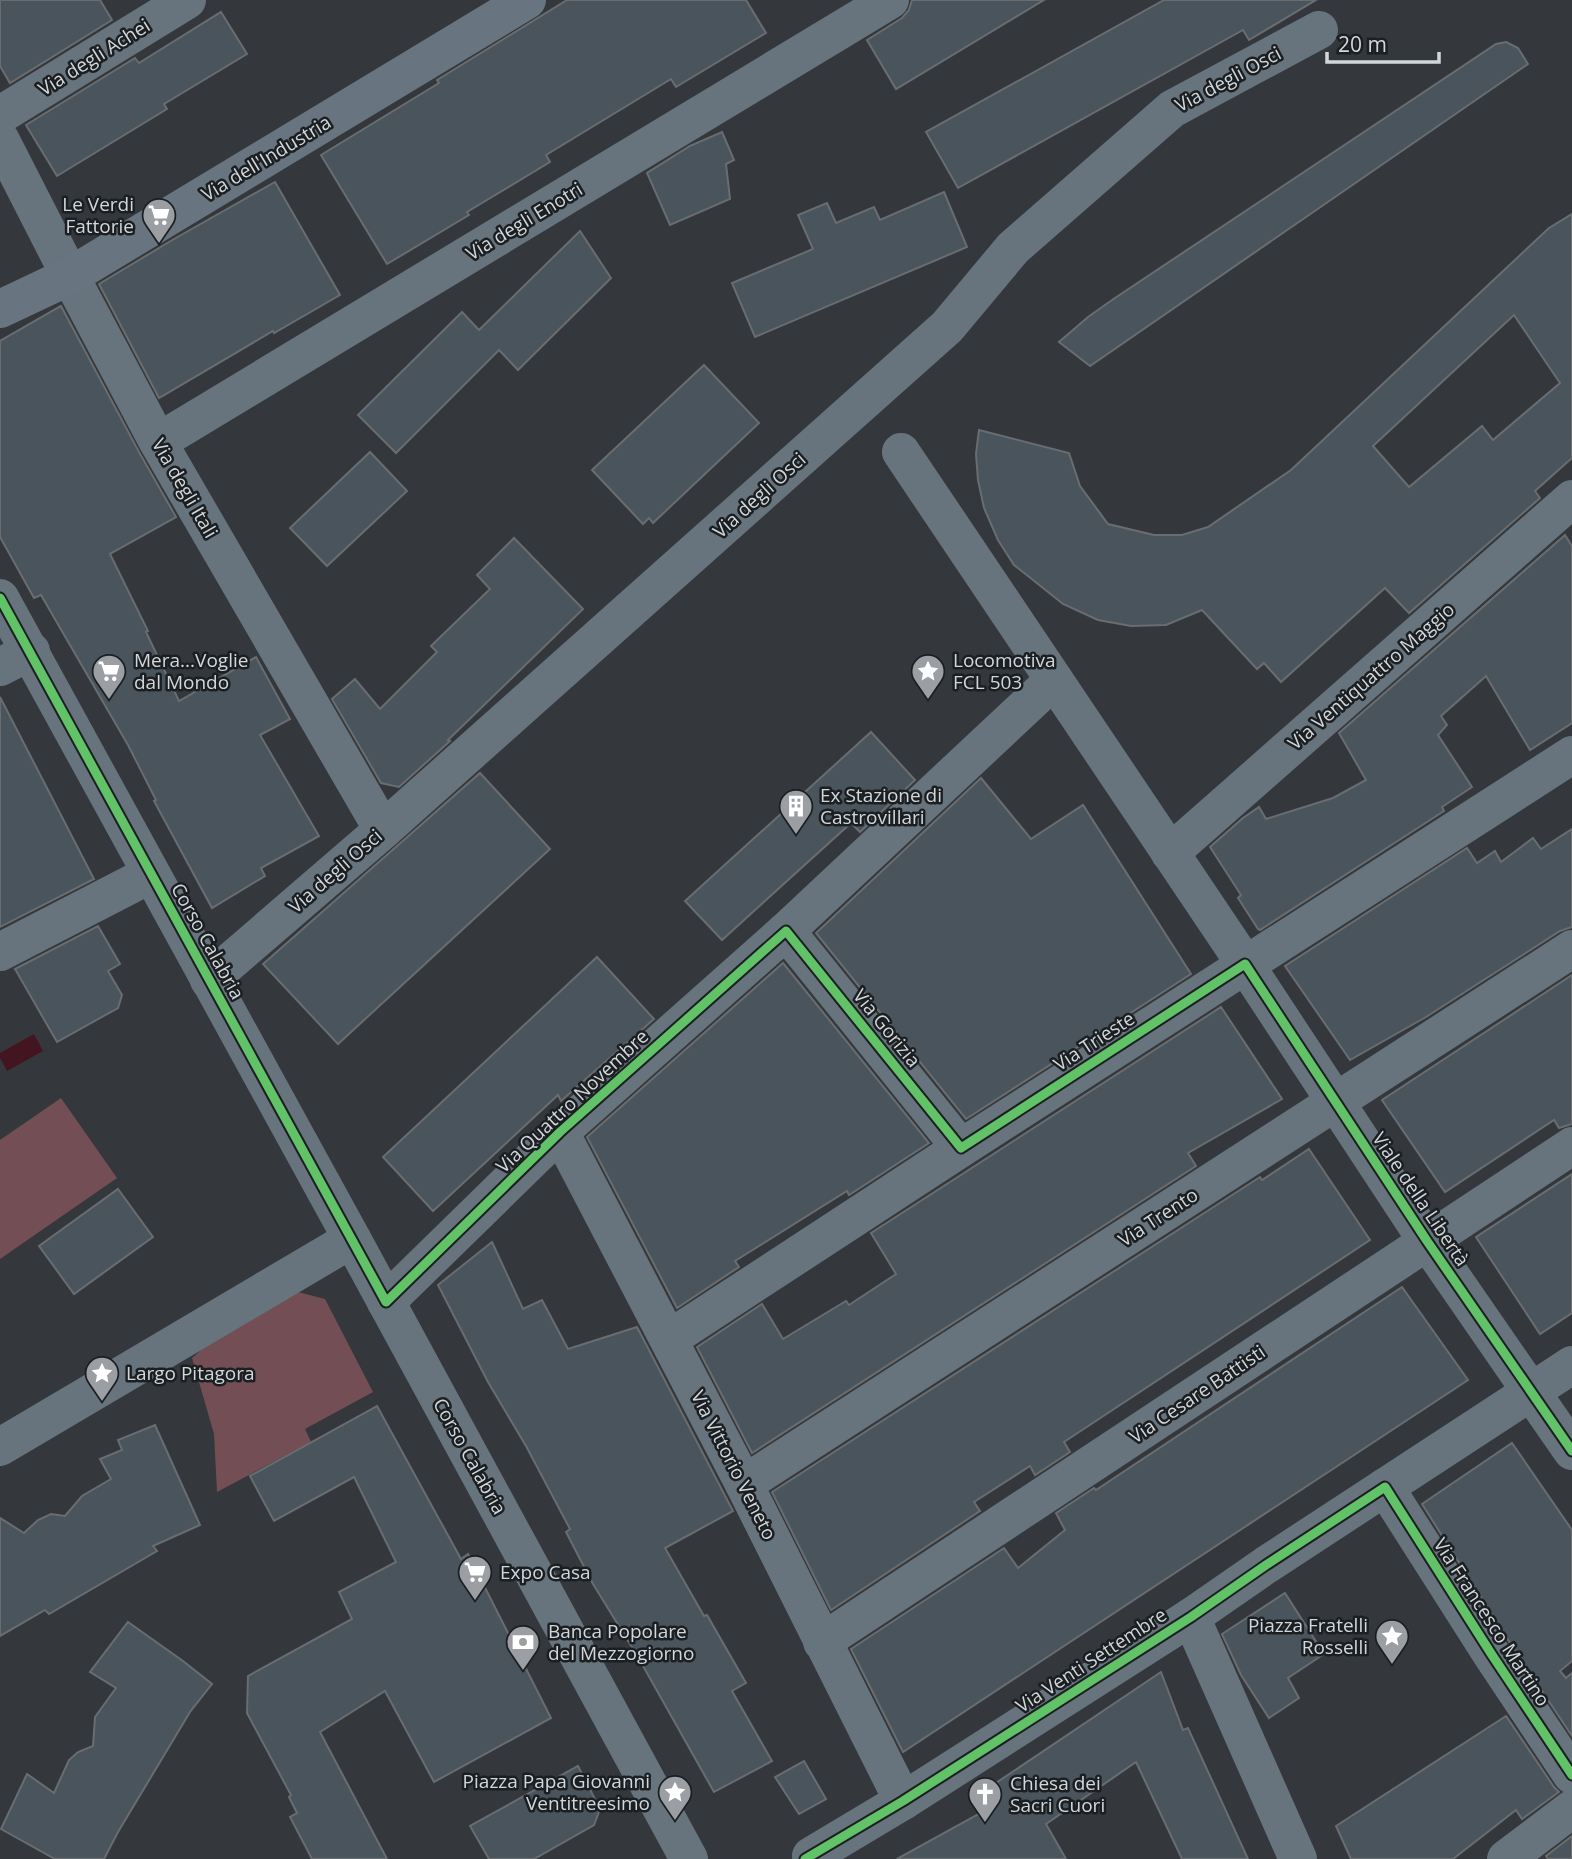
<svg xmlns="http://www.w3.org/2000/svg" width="1572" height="1859" font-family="'Open Sans',sans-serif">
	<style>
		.green { fill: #734e54 }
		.water { fill: #431521 }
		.building { fill: #49545c; stroke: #696d70; stroke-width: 2; fill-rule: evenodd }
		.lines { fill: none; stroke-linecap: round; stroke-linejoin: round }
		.street { stroke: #67737d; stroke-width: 38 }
		.secondary { stroke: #687580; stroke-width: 38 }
		.primary { stroke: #67747d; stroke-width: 38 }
		.cycleway-casing { stroke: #1b1f22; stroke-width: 13 }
		.cycleway { stroke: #61c268; stroke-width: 9 }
		.labels { text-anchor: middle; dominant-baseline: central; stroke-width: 5; stroke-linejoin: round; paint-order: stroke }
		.street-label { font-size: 19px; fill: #d2d7db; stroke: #1b1f22 }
		.poi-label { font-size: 19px; fill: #d2d7db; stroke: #1b1f22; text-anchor: start }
	</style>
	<rect width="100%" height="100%" fill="#34383c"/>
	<!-- green -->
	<g class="green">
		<path d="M 61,1098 L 117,1178 L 0,1259 L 0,1140 Z"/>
		<path d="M 298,1292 L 325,1299 L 373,1392 L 305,1429 L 311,1442 L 217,1492 L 214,1434 L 192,1358 L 202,1349 Z"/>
	</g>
	<!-- water -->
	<path class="water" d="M 34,1034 L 43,1051 L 7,1071 L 0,1058 L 0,1053 Z"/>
	<!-- building -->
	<g class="building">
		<path d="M 0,0 L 100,0 L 112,20 L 10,83 L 0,66 Z"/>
		<path d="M 567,0 L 746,0 L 766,33 L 676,87 L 671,79 L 546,155 L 550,162 L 467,212 L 469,215 L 387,264 L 321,155 L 439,83 L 437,80 Z"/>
		<path d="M 912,0 L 1044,0 L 896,89 L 867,40 L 902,18 L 909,10 Z"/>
		<path d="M 1164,0 L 1316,0 L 1249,40 L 1243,30 L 958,188 L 926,132 Z"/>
		<path d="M 221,12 L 247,54 L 164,104 L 167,109 L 57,176 L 26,125 L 135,58 L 139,63 Z"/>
		<path d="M 1506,42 L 1518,48 L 1528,64 L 1090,366 L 1059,342 L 1088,317 L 1112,300 L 1496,44 Z"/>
		<path d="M 722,132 L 734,160 L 726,164 L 730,199 L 670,225 L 647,173 L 690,146 Z"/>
		<path d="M 275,182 L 340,295 L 274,333 L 273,331 L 159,398 L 99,284 L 174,239 Z"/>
		<path d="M 944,192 L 967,247 L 755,337 L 732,283 L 813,249 L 798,215 L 827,203 L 836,223 L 874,207 L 880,220 Z"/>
		<path d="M 1572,214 L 1572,458 L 1535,491 L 1540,498 L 1409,613 L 1385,588 L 1281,682 L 1264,663 L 1257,669 L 1202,610 L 1166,625 L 1131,626 L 1098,620 L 1063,604 L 1014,565 L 998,540 L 984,508 L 978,480 L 976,454 L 979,430 L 1069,453 L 1080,486 L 1108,524 L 1154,535 L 1182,535 L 1208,527 L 1291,470 L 1549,228 ZM 1514,315 L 1560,383 L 1493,440 L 1482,426 L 1409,487 L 1373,446 Z"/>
		<path d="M 580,231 L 611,278 L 518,370 L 499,350 L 396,453 L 358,415 L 462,312 L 479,330 Z"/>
		<path d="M 61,306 L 139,452 L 176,517 L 110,554 L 148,631 L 146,632 L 179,701 L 256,657 L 290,719 L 260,735 L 319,836 L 261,868 L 265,876 L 212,908 L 154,801 L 156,800 L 128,745 L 81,664 L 41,595 L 34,598 L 0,537 L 0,341 Z"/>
		<path d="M 704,365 L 759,423 L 653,523 L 649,518 L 643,524 L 592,470 Z"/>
		<path d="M 370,452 L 407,491 L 327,566 L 290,528 Z"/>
		<path d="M 1565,535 L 1572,546 L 1572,723 L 1530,750 L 1486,676 L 1441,716 L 1447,725 L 1438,735 L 1472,787 L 1442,807 L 1444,811 L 1260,930 L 1258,929 L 1238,898 L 1241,895 L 1210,847 L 1243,818 L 1259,807 L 1266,819 L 1333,798 L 1366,780 L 1339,733 Z"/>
		<path d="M 514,538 L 583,609 L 448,740 L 450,741 L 399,787 L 381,783 L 332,699 L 355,679 L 380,709 L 437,652 L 431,646 L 490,589 L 477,575 Z"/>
		<path d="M 0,697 L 94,879 L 0,927 Z"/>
		<path d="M 871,732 L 915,780 L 860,832 L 851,823 L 722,940 L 685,901 Z"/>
		<path d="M 480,773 L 550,849 L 338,1044 L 263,964 Z"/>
		<path d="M 981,778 L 1031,839 L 1083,805 L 1191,974 L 966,1119 L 816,933 Z"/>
		<path d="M 1572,829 L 1572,927 L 1560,931 L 1426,1017 L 1350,1060 L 1285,966 L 1467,848 L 1477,863 L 1495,851 L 1501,862 L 1533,838 L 1541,849 Z"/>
		<path d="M 98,926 L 120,964 L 108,971 L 122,995 L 118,1008 L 57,1042 L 15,969 Z"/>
		<path d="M 597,957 L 654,1019 L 561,1101 L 558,1095 L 433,1211 L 383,1157 Z"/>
		<path d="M 783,963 L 929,1143 L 849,1195 L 847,1191 L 735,1261 L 739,1267 L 677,1308 L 587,1137 Z"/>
		<path d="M 1572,975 L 1572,1124 L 1559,1128 L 1554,1120 L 1445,1192 L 1382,1100 Z"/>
		<path d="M 1221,1007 L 1282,1099 L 1188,1153 L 1196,1166 L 752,1453 L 697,1347 L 762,1304 L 783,1339 L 846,1301 L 849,1305 L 896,1274 L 871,1233 Z"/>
		<path d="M 1309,1149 L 1370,1240 L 1064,1442 L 1070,1452 L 1035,1475 L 1030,1466 L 974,1502 L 980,1511 L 831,1610 L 772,1492 L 1260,1177 L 1262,1180 Z"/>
		<path d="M 1572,1174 L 1572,1313 L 1540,1334 L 1476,1237 Z"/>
		<path d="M 118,1189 L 153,1237 L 74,1294 L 39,1246 Z"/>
		<path d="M 492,1242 L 523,1309 L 542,1300 L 568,1349 L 637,1327 L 733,1511 L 665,1548 L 704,1616 L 707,1615 L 746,1683 L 732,1691 L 772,1761 L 714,1792 L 638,1657 L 593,1584 L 566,1532 L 570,1529 L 526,1446 L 488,1382 L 438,1285 Z"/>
		<path d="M 1402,1287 L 1468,1380 L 903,1752 L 851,1649 L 1004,1548 L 1018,1568 L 1065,1530 L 1056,1513 L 1094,1488 L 1096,1490 Z"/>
		<path d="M 377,1406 L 461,1559 L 468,1554 L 551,1718 L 434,1782 L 385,1691 L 320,1732 L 387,1859 L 312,1859 L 290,1817 L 297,1813 L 289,1797 L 291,1795 L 247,1713 L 248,1676 L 352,1619 L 339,1592 L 396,1562 L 354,1477 L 274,1521 L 250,1476 Z"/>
		<path d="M 155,1425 L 200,1525 L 153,1546 L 157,1551 L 49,1614 L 45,1610 L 0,1636 L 0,1518 L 24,1533 L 38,1520 L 51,1514 L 65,1516 L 82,1496 L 111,1479 L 100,1459 L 122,1450 L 118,1440 Z"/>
		<path d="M 1512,1443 L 1572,1530 L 1572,1661 L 1560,1671 L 1566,1678 L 1572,1673 L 1572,1736 L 1510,1643 L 1422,1504 Z"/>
		<path d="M 1285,1593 L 1324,1654 L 1288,1678 L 1299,1698 L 1269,1718 L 1241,1675 L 1222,1634 Z"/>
		<path d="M 128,1622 L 183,1661 L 212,1684 L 190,1712 L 118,1832 L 104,1859 L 55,1859 L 1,1829 L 27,1774 L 54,1793 L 69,1760 L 78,1752 L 93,1746 L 95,1717 L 116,1688 L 90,1672 Z"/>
		<path d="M 1161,1672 L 1183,1730 L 1188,1728 L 1248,1859 L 1182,1859 L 1136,1762 L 1046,1824 L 1066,1859 L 897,1859 L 997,1804 L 987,1789 Z"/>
		<path d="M 1506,1716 L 1554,1787 L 1559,1792 L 1522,1819 L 1516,1810 L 1453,1859 L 1351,1859 L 1336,1826 Z"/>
		<path d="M 804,1761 L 826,1799 L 799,1814 L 775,1777 Z"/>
		<path d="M 578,1766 L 600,1809 L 594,1825 L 534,1859 L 489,1859 L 470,1826 Z"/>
		<path d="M 1572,1836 L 1572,1859 L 1548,1859 L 1546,1856 Z"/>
	</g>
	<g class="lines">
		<!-- street -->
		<g class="street">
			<path d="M 0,115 L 187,0"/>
			<path d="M 0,139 L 70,276 L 158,442 L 383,830"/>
			<path d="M 158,442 L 890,0"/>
			<path d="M 901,452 L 1245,964 L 1427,1241 L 1572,1451"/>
			<path d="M 0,667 L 31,651"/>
			<path d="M 1170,853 L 1572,499"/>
			<path d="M 786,931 L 961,1148"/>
			<path d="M 0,952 L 151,874"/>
			<path d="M 209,980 L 383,830 L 947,327 L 1013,248 L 1172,109 L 1319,30"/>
			<path d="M 560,1132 L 744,1484 L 903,1801"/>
			<path d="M 386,1302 L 560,1132 L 786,931 L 1054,680"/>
			<path d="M 669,1339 L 961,1148 L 1572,755"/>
			<path d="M 0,1447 L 352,1239"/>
			<path d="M 744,1484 L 1572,949"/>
			<path d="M 1385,1487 L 1492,1655 L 1572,1775"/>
			<path d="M 1191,1617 L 1298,1859"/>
			<path d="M 822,1642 L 1572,1146"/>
			<path d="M 1506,1859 L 1572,1809"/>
		</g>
		<!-- secondary -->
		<path class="secondary" d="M 0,309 L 70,276 L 527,0"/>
		<!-- primary -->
		<g class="primary">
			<path d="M 0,598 L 352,1239 L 689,1859"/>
			<path d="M 811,1856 L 903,1801 L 1191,1617 L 1266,1565 L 1572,1365"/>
		</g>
		<defs>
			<g id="cycleway">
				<path d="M 0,598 L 386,1302 L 560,1132 L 786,931 L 961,1148 L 1245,964 L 1427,1241 L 1572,1451"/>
				<path d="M 805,1859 L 903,1801 L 1191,1617 L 1266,1565 L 1385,1487 L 1492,1655 L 1572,1775"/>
			</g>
		</defs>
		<!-- cycleway casing -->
		<use href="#cycleway" class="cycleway-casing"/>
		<!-- cycleway -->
		<use href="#cycleway" class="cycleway"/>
	</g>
	<!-- icons -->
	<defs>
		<symbol id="supermarket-pin" viewBox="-11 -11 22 30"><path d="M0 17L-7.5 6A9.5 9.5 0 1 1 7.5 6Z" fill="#9b9fa3" stroke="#1b1f22"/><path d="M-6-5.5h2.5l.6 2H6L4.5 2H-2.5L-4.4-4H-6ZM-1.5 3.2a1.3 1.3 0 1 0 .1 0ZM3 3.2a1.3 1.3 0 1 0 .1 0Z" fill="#fff"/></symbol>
		<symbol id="sight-pin" viewBox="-11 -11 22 30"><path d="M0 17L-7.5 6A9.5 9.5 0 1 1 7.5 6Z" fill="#9b9fa3" stroke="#1b1f22"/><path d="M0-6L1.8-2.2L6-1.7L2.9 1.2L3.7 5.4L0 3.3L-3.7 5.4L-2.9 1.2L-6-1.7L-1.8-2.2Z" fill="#fff"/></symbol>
		<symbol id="building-pin" viewBox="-11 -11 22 30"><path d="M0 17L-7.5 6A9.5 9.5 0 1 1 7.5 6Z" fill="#9b9fa3" stroke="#1b1f22"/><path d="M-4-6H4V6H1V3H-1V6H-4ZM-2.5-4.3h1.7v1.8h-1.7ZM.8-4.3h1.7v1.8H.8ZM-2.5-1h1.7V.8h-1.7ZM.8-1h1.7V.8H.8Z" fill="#fff"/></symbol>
		<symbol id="bank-pin" viewBox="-11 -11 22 30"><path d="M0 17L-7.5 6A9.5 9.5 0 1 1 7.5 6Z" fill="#9b9fa3" stroke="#1b1f22"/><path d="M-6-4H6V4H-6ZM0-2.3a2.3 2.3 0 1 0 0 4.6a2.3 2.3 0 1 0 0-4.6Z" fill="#fff"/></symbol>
		<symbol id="church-pin" viewBox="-11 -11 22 30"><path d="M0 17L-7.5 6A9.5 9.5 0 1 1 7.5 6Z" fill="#9b9fa3" stroke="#1b1f22"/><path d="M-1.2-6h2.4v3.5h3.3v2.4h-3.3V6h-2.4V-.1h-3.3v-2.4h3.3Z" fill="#fff"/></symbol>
	</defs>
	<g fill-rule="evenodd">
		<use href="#supermarket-pin" x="140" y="196" width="38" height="52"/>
		<use href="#supermarket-pin" x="90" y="652" width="38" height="52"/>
		<use href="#sight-pin" x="909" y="652" width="38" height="52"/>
		<use href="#building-pin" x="777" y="787" width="38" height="52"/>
		<use href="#sight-pin" x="83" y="1354" width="38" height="52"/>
		<use href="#supermarket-pin" x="456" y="1553" width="38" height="52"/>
		<use href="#sight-pin" x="1373" y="1617" width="38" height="52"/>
		<use href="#bank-pin" x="504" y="1623" width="38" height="52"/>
		<use href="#sight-pin" x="656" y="1773" width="38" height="52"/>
		<use href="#church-pin" x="966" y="1775" width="38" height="52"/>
	</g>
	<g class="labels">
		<!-- street labels -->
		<g class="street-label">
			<text transform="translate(94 57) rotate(-32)">Via degli Achei</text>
			<text transform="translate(1228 79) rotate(-28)">Via degli Osci</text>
			<text transform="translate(266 158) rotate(-31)">Via dell'Industria</text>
			<text transform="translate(524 221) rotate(-31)">Via degli Enotri</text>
			<text transform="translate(185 488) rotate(60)">Via degli Itali</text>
			<text transform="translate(759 495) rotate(-42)">Via degli Osci</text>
			<text transform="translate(1371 676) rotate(-41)">Via Ventiquattro Maggio</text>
			<text transform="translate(335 871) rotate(-41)">Via degli Osci</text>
			<text transform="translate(208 941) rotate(61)">Corso Calabria</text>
			<text transform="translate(887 1028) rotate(51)">Via Gorizia</text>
			<text transform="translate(1094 1041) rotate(-33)">Via Trieste</text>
			<text transform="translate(572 1101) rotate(-43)">Via Quattro Novembre</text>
			<text transform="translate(1421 1199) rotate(56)">Viale della Libertà</text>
			<text transform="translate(1158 1217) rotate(-33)">Via Trento</text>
			<text transform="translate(1197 1394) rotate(-34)">Via Cesare Battisti</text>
			<text transform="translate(470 1456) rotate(61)">Corso Calabria</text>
			<text transform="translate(734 1465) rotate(63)">Via Vittorio Veneto</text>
			<text transform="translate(1492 1622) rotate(57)">Via Francesco Martino</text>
			<text transform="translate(1091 1660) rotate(-33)">Via Venti Settembre</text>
		</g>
		<!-- poi labels -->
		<g class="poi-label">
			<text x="134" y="204" text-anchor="end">Le Verdi<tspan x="134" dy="22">Fattorie</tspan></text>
			<text x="134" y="660">Mera...Voglie<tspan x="134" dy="22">dal Mondo</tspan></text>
			<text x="953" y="660">Locomotiva<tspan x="953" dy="22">FCL 503</tspan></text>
			<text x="820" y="795">Ex Stazione di<tspan x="820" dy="22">Castrovillari</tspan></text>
			<text x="126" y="1373">Largo Pitagora</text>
			<text x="500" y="1572">Expo Casa</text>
			<text x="1368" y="1625" text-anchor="end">Piazza Fratelli<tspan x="1368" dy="22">Rosselli</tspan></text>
			<text x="548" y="1631">Banca Popolare<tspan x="548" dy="22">del Mezzogiorno</tspan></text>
			<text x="650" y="1781" text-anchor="end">Piazza Papa Giovanni<tspan x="650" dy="22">Ventitreesimo</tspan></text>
			<text x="1010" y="1783">Chiesa dei<tspan x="1010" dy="22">Sacri Cuori</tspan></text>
		</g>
	</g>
	<!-- scale -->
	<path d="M1327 52v10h112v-10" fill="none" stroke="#d2d7db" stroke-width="3.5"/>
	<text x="1338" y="52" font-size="21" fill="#d2d7db" stroke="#1b1f22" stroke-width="5" paint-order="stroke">20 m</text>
</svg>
